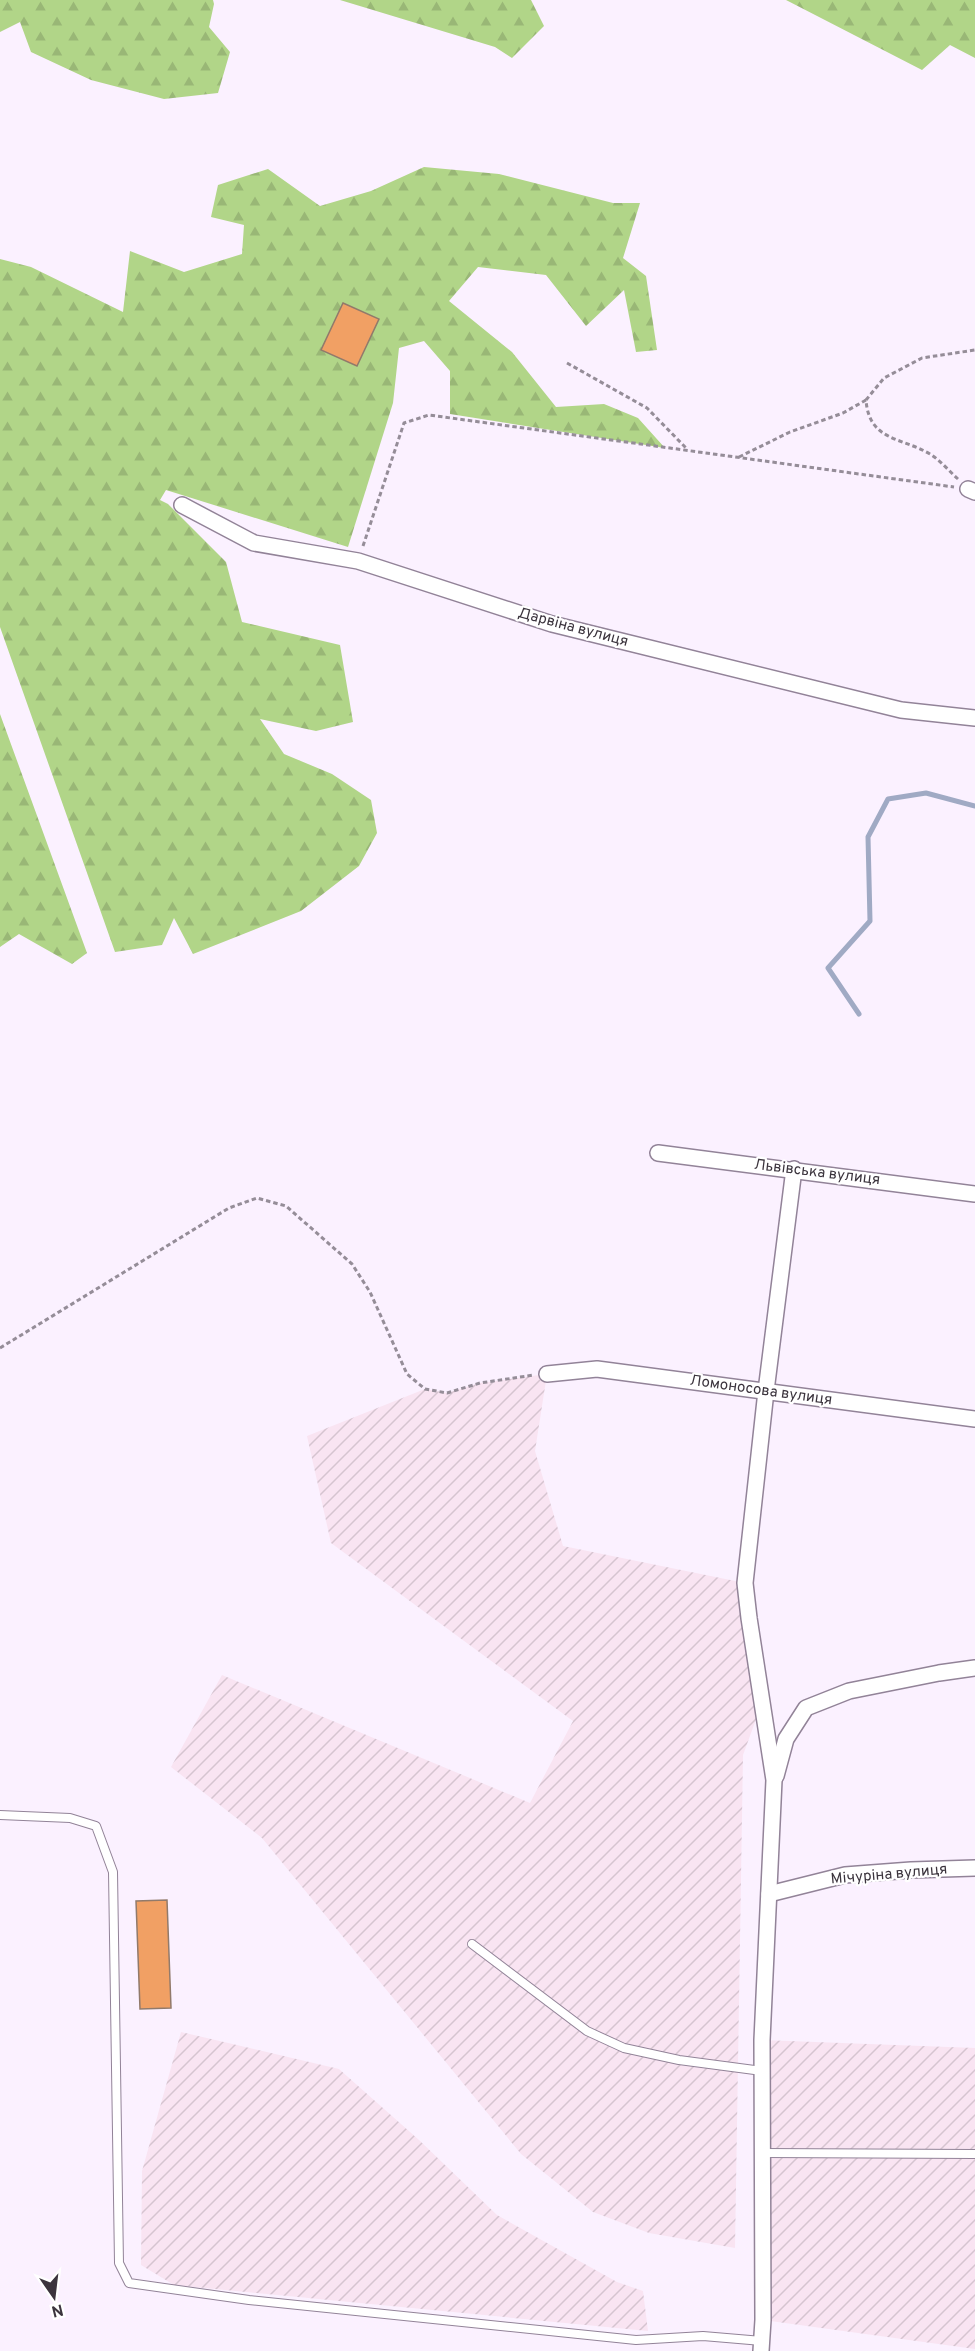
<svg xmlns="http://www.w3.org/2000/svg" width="975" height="2351" font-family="Overpass,sans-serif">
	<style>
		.industrial { fill: url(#industrial-furrows) }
		.forest { fill: url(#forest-firs) }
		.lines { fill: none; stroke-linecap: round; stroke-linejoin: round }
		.stream { stroke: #a0aac4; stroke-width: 5 }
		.building { fill: #f1a064; stroke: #917a6b; stroke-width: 1.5 }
		.service-casing { stroke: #928398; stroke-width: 10 }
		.minor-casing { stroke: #928398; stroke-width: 18 }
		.path { stroke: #958d98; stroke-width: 3; stroke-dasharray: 4.5 3; stroke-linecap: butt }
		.service { stroke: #fff; stroke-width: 8 }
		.minor { stroke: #fff; stroke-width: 15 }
		.labels { text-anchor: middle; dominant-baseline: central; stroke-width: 4.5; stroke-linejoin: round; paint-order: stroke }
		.street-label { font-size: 15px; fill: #3b343d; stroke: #fff }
	</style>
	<defs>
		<pattern id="industrial-furrows" width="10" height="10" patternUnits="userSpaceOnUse" patternTransform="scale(1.5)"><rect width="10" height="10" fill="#f9e4f2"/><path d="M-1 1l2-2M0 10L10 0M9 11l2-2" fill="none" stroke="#d6c4d0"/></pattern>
		<pattern id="forest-firs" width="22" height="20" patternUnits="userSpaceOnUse" patternTransform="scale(1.5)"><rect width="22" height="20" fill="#b1d588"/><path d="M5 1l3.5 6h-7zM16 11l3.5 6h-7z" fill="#99b776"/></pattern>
	</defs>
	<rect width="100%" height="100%" fill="#fbf1ff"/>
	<!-- industrial -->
	<g class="industrial">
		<path d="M 547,1374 L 535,1451 L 563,1546 L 745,1583 L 762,1703 L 743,1755 L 735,2248 L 649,2233 L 593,2212 L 521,2154 L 262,1838 L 171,1767 L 222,1675 L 530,1803 L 573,1721 L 331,1543 L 307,1436 L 425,1389 L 447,1393 L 480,1383 Z"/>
		<path d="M 181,2032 L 339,2069 L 419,2140 L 497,2215 L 617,2282 L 643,2291 L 648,2331 L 174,2285 L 141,2265 L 142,2171 Z"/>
		<path d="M 762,2040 L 975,2048 L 975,2349 L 763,2320 Z"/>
	</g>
	<!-- forest -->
	<g class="forest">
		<path d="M 0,0 L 213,0 L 214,4 L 209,27 L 230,52 L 218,93 L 164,99 L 91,80 L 31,52 L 20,22 L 0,32 Z"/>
		<path d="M 340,0 L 531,0 L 544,26 L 512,58 L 495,47 Z"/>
		<path d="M 786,0 L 975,0 L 975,58 L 950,45 L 922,70 Z"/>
		<path d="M 424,167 L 499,174 L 613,203 L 640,203 L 623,258 L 646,276 L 657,350 L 636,352 L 624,290 L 586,326 L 546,275 L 478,267 L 449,301 L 512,352 L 556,407 L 604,404 L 638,418 L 665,448 L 450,414 L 450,371 L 424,341 L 399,348 L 393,403 L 348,547 L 166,490 L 160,500 L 168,504 L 226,562 L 242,622 L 340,645 L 353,722 L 316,731 L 260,719 L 284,754 L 332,774 L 371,800 L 377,833 L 359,866 L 301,911 L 193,954 L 174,918 L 162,945 L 115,952 L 0,627 L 0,259 L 31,267 L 123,312 L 130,251 L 184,272 L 242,254 L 244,225 L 211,217 L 218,185 L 268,169 L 320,206 L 371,191 Z"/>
		<path d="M 0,714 L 87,953 L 72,964 L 19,934 L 0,947 Z"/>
	</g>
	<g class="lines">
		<!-- stream -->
		<path class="stream" d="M 859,1014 L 828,968 L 870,921 L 868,837 L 888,799 L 926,793 L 975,806"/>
	</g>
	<!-- building -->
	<g class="building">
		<path d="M 343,303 L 379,319 L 357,366 L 321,350 Z"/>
		<path d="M 167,1900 L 171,2008 L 140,2009 L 136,1901 Z"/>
	</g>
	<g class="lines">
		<defs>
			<g id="service">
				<path d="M 0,1815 L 70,1818 L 96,1826 L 113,1872 L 119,2263 L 129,2283 L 249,2300 L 636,2340 L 703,2336 L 762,2341"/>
				<path d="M 472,1944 L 587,2031 L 624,2048 L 679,2060 L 762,2071"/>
				<path d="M 763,2153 L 975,2154"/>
			</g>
			<g id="minor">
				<path d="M 968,489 L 975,492"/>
				<path d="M 182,505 L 254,543 L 358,561 L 552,624 L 901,710 L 975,718"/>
				<path d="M 658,1153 L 975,1194"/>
				<path d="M 547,1374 L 597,1369 L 975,1419"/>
				<path d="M 776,1776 L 786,1739 L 806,1708 L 849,1691 L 939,1673 L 975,1668"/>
				<path d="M 769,1894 L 845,1875 L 911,1870 L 975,1868"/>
				<path d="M 761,2351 L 763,2320 L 762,2040 L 774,1780 L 749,1618 L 745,1583 L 766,1391 L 794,1169"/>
			</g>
		</defs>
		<!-- service casing -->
		<use href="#service" class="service-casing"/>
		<!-- minor casing -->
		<use href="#minor" class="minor-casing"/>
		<!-- path -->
		<g class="path">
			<path d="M 567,363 L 647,408 L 686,448"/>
			<path d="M 739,457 L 790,432 L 843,413 L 866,400"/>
			<path d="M 958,479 C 949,471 940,460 930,454 C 901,437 869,441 866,400 L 884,378 L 922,358 L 975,350"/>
			<path d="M 363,546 L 404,423 L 429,415 L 954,487"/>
			<path d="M 0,1348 L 229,1208 L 257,1198 L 286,1206 L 352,1264 L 370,1292 L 407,1374 L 425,1389 L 447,1393 L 480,1383 L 534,1375"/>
		</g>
		<!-- service -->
		<use href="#service" class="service"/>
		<!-- minor -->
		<use href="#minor" class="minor"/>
	</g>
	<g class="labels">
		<!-- street labels -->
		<g class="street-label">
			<text transform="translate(573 628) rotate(15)">Дарвіна вулиця</text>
			<text transform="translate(817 1173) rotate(7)">Львівська вулиця</text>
			<text transform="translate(761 1391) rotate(8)">Ломоносова вулиця</text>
			<text transform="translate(889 1875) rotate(-5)">Мічуріна вулиця</text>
		</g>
	</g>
	<!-- north arrow -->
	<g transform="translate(54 2297) rotate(166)" stroke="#ffffff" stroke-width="4.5" paint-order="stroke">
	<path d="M0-4.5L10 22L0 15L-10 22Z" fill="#3b343d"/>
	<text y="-9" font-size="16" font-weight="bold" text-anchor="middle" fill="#3b343d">N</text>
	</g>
</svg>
